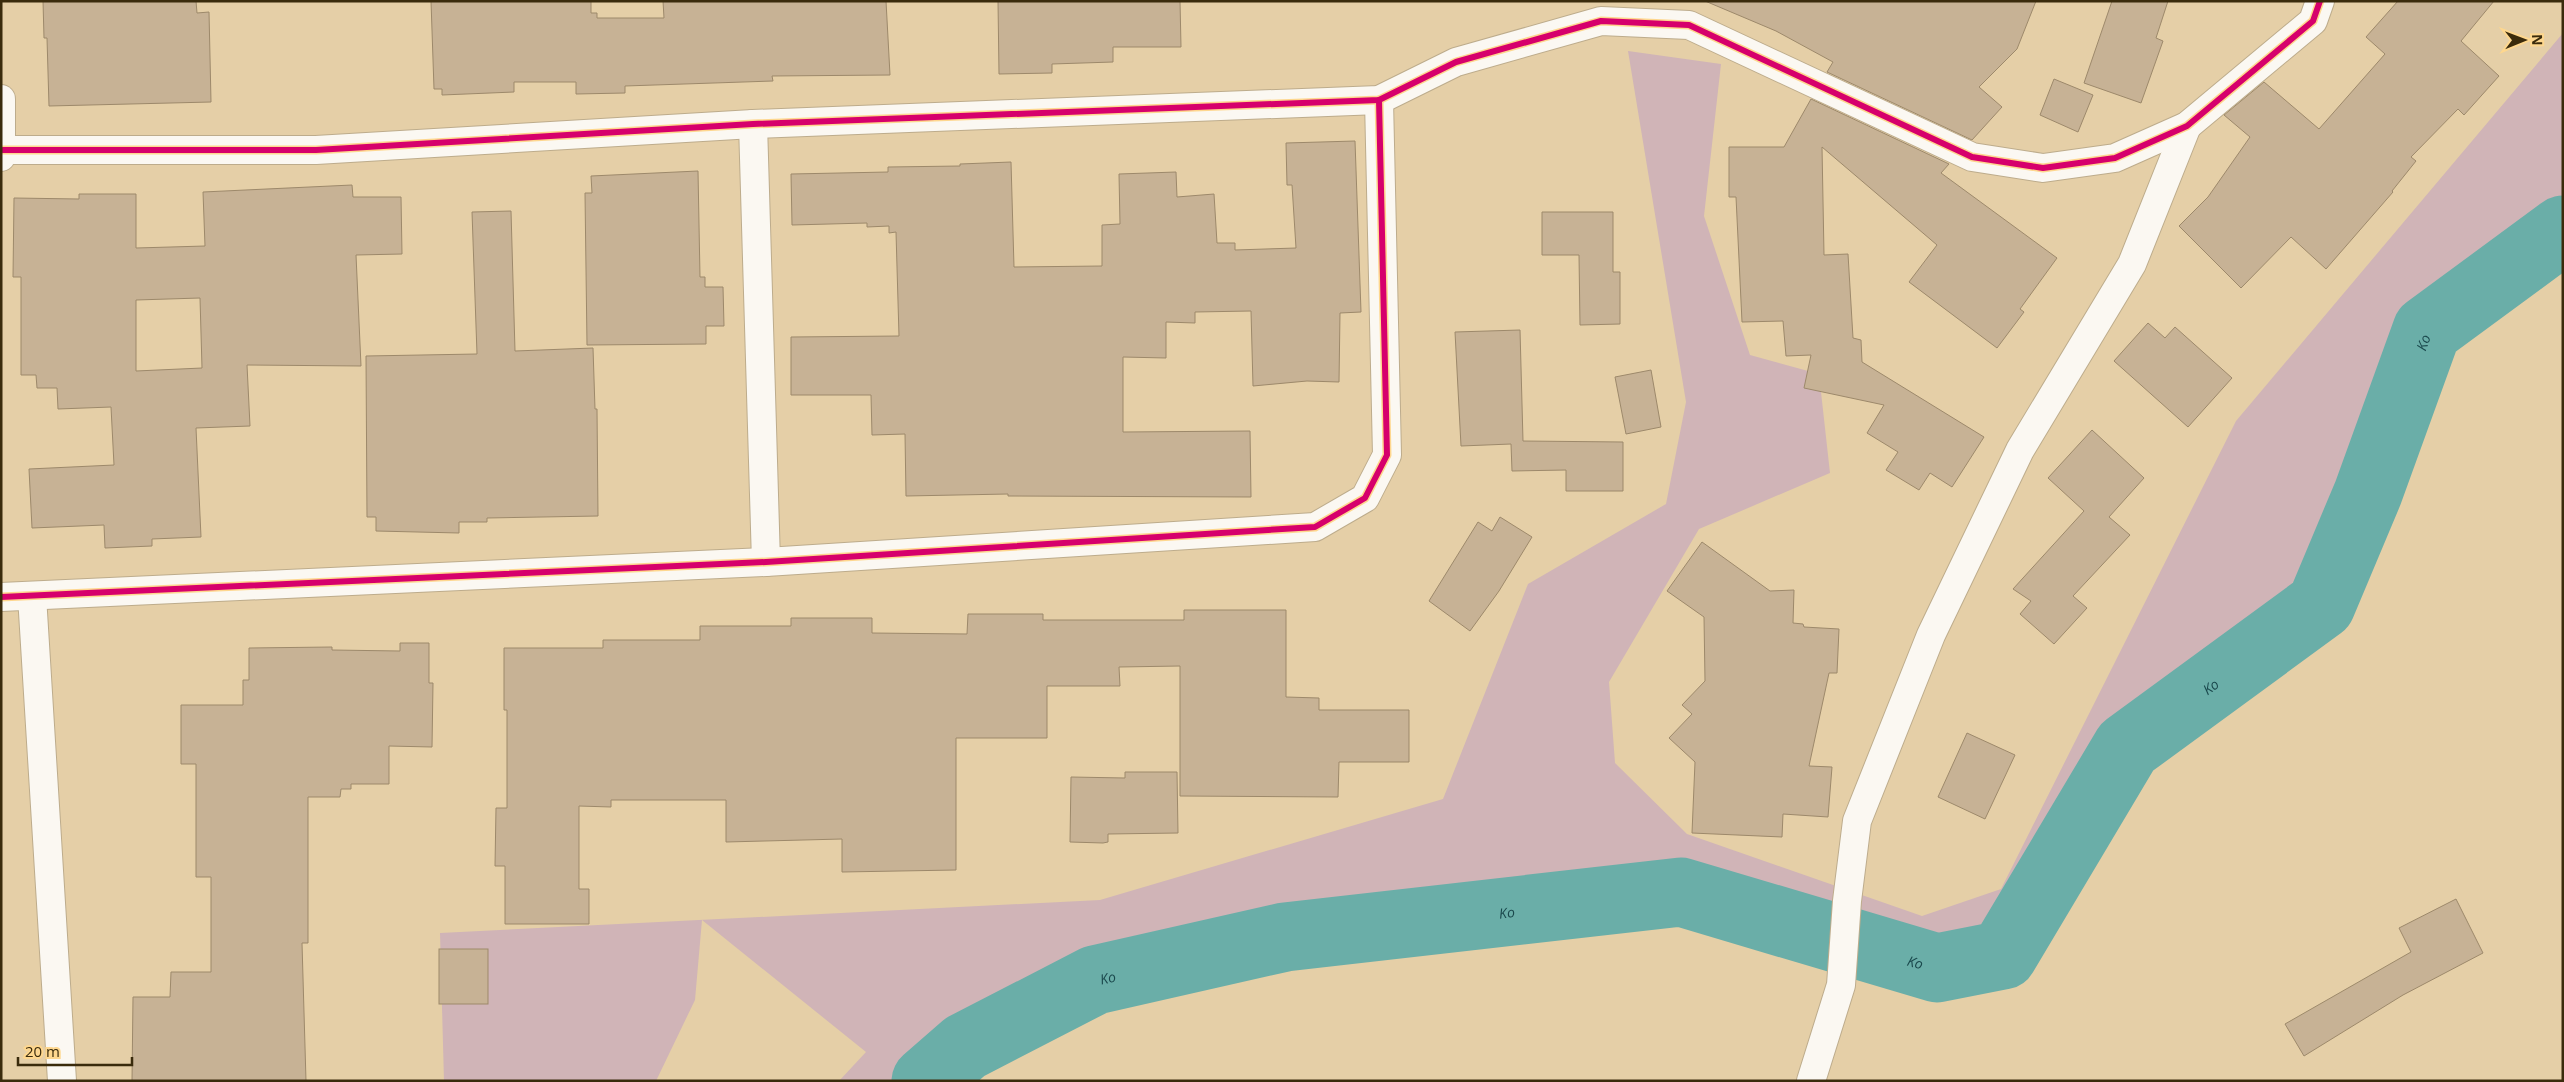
<svg xmlns="http://www.w3.org/2000/svg" width="2564" height="1082" font-family="'Open Sans',sans-serif">
	<style>
		.green { fill: #d0b4b7 }
		.lines { fill: none; stroke-linecap: round; stroke-linejoin: round }
		.river { stroke: #6aaea8; stroke-width: 69 }
		.building { fill: #c7b295; stroke: #9d896b; fill-rule: evenodd }
		.street-casing { stroke: #bdac8c; stroke-width: 30 }
		.street { stroke: #fbf8f2; stroke-width: 28 }
		.cycleway-casing { stroke: #fed78e; stroke-width: 9 }
		.cycleway { stroke: #d6006c; stroke-width: 6 }
		.labels { text-anchor: middle; dominant-baseline: central; stroke-width: 4.5; stroke-linejoin: round; paint-order: stroke }
		.water-label { font-size: 14px; font-style: italic; fill: #1a484c; stroke: #fed78e }
	</style>
	<rect width="100%" height="100%" fill="#e5cfa7"/>
	<!-- green -->
	<path class="green" d="M 2563,33 L 2563,239 L 2552,237 L 2427,330 L 2368,493 L 2321,605 L 2127,747 L 2003,955 L 1937,968 L 1681,892 L 1285,937 L 1095,980 L 965,1047 L 971,1081 L 839,1081 L 866,1052 L 702,920 L 695,1000 L 656,1081 L 444,1081 L 440,933 L 1100,900 L 1443,799 L 1528,584 L 1666,504 L 1686,402 L 1628,51 L 1721,64 L 1704,216 L 1750,355 L 1819,374 L 1830,473 L 1699,529 L 1609,682 L 1615,763 L 1687,834 L 1922,916 L 2001,889 L 2236,421 Z"/>
	<g class="lines">
		<!-- river -->
		<path class="river" id="s1" d="M 926,1081 L 965,1047 L 1095,980 L 1285,937 L 1681,892 L 1937,968 L 2003,955 L 2127,747 L 2321,605 L 2368,493 L 2427,330 L 2563,230"/>
	</g>
	<!-- building -->
	<g class="building">
		<path d="M 43,1 L 196,1 L 197,13 L 209,12 L 211,102 L 49,106 L 47,38 L 44,38 Z"/>
		<path d="M 431,1 L 591,1 L 591,13 L 597,13 L 597,18 L 664,18 L 663,1 L 886,1 L 890,75 L 772,76 L 773,81 L 625,86 L 625,93 L 576,94 L 576,82 L 514,82 L 514,92 L 442,95 L 442,89 L 434,89 Z"/>
		<path d="M 998,1 L 1180,1 L 1181,47 L 1113,47 L 1113,62 L 1052,64 L 1052,73 L 999,74 Z"/>
		<path d="M 1705,1 L 2036,1 L 2017,49 L 1979,87 L 2002,107 L 1972,140 L 1827,72 L 1833,62 L 1776,31 Z"/>
		<path d="M 2112,1 L 2168,1 L 2156,38 L 2163,41 L 2141,103 L 2084,83 Z"/>
		<path d="M 2398,1 L 2494,1 L 2461,41 L 2499,76 L 2464,115 L 2458,109 L 2411,157 L 2416,161 L 2392,191 L 2393,192 L 2326,269 L 2291,237 L 2241,288 L 2179,226 L 2208,197 L 2250,137 L 2224,115 L 2264,82 L 2319,129 L 2385,54 L 2366,37 Z"/>
		<path d="M 2054,79 L 2093,95 L 2078,132 L 2040,115 Z"/>
		<path d="M 1811,99 L 1949,164 L 1941,173 L 2057,258 L 2020,309 L 2024,312 L 1997,348 L 1909,282 L 1937,245 L 1822,147 L 1824,255 L 1848,254 L 1853,338 L 1861,340 L 1862,362 L 1984,437 L 1952,487 L 1930,473 L 1919,490 L 1886,470 L 1898,452 L 1867,433 L 1884,405 L 1804,388 L 1811,355 L 1786,356 L 1783,321 L 1742,322 L 1736,197 L 1729,197 L 1729,147 L 1784,147 Z"/>
		<path d="M 1355,141 L 1361,312 L 1340,313 L 1339,382 L 1307,381 L 1253,386 L 1251,311 L 1195,312 L 1195,323 L 1166,322 L 1166,358 L 1123,357 L 1123,432 L 1250,431 L 1251,497 L 1008,496 L 1008,494 L 906,496 L 905,434 L 872,435 L 871,395 L 791,395 L 791,337 L 899,336 L 896,232 L 889,233 L 889,226 L 867,227 L 867,223 L 792,225 L 791,174 L 888,172 L 888,167 L 960,166 L 960,164 L 1011,162 L 1014,267 L 1102,266 L 1102,225 L 1120,224 L 1119,174 L 1176,172 L 1177,197 L 1214,194 L 1217,243 L 1235,243 L 1235,250 L 1296,248 L 1292,185 L 1287,185 L 1286,143 Z"/>
		<path d="M 698,171 L 700,277 L 705,277 L 705,287 L 723,287 L 724,326 L 706,326 L 706,344 L 587,345 L 585,193 L 592,193 L 591,176 Z"/>
		<path d="M 352,185 L 353,197 L 401,197 L 402,254 L 356,255 L 361,366 L 247,365 L 250,426 L 196,428 L 201,537 L 152,539 L 152,546 L 105,548 L 104,525 L 32,528 L 29,469 L 114,465 L 111,407 L 58,409 L 57,388 L 37,388 L 36,375 L 21,375 L 21,277 L 13,277 L 14,198 L 79,199 L 79,194 L 136,194 L 136,248 L 205,246 L 203,192 ZM 200,298 L 202,368 L 136,371 L 136,300 Z"/>
		<path d="M 511,211 L 515,351 L 593,348 L 595,409 L 597,409 L 598,516 L 487,518 L 487,522 L 459,522 L 459,533 L 376,531 L 376,517 L 367,517 L 366,356 L 477,354 L 472,212 Z"/>
		<path d="M 1542,212 L 1613,212 L 1613,272 L 1620,272 L 1620,324 L 1580,325 L 1579,255 L 1542,255 Z"/>
		<path d="M 2148,323 L 2165,338 L 2175,327 L 2232,378 L 2188,427 L 2114,361 Z"/>
		<path d="M 1520,330 L 1523,441 L 1623,442 L 1623,491 L 1566,491 L 1566,470 L 1512,471 L 1511,444 L 1461,446 L 1455,332 Z"/>
		<path d="M 1651,370 L 1661,427 L 1626,434 L 1615,377 Z"/>
		<path d="M 2092,430 L 2144,478 L 2109,517 L 2130,535 L 2073,596 L 2087,608 L 2054,644 L 2020,614 L 2031,601 L 2013,589 L 2084,511 L 2048,478 Z"/>
		<path d="M 1500,517 L 1532,537 L 1499,591 L 1470,631 L 1429,601 L 1478,522 L 1492,531 Z"/>
		<path d="M 1702,542 L 1770,591 L 1794,590 L 1793,623 L 1803,624 L 1804,627 L 1839,629 L 1837,673 L 1829,673 L 1809,766 L 1832,767 L 1828,817 L 1783,814 L 1782,837 L 1692,833 L 1695,762 L 1669,738 L 1692,714 L 1682,705 L 1705,681 L 1704,617 L 1667,591 Z"/>
		<path d="M 1184,610 L 1286,610 L 1286,697 L 1319,698 L 1319,710 L 1409,710 L 1409,762 L 1339,762 L 1338,797 L 1180,796 L 1180,666 L 1119,667 L 1120,686 L 1047,686 L 1047,738 L 956,738 L 956,870 L 842,872 L 842,839 L 726,842 L 726,800 L 611,800 L 611,807 L 579,806 L 579,889 L 589,889 L 589,924 L 505,924 L 505,866 L 495,866 L 496,808 L 507,808 L 507,710 L 504,710 L 504,648 L 603,648 L 603,640 L 700,640 L 700,626 L 791,626 L 791,618 L 872,618 L 872,633 L 967,634 L 968,614 L 1043,614 L 1043,620 L 1184,620 Z"/>
		<path d="M 400,643 L 429,643 L 429,683 L 433,683 L 432,747 L 389,746 L 389,784 L 351,784 L 351,789 L 341,789 L 340,797 L 308,797 L 308,943 L 302,943 L 306,1081 L 132,1081 L 133,997 L 170,997 L 171,972 L 211,972 L 211,877 L 196,877 L 196,764 L 181,764 L 181,705 L 243,705 L 243,680 L 249,680 L 249,648 L 332,647 L 332,650 L 400,651 Z"/>
		<path d="M 1967,733 L 2015,755 L 1985,819 L 1938,797 Z"/>
		<path d="M 1125,772 L 1177,772 L 1178,833 L 1108,834 L 1108,842 L 1103,843 L 1070,842 L 1071,777 L 1125,778 Z"/>
		<path d="M 2456,899 L 2483,953 L 2403,995 L 2304,1056 L 2285,1024 L 2411,952 L 2399,928 Z"/>
		<rect x="439" y="949" width="49" height="55"/>
	</g>
	<g class="lines">
		<defs>
			<g id="street">
				<path d="M 1,99 L 1,157"/>
				<path d="M 753,124 L 766,562"/>
				<path d="M 3,150 L 316,150 L 753,124 L 1379,100 L 1456,62 L 1601,21 L 1689,25 L 1972,157 L 2043,168 L 2115,158 L 2187,126 L 2313,21 L 2320,1"/>
				<path d="M 32,596 L 62,1081"/>
				<path d="M 1,597 L 766,562 L 1315,527 L 1365,498 L 1387,455 L 1379,100"/>
				<path d="M 1811,1081 L 1841,985 L 1847,901 L 1857,821 L 1931,635 L 2020,450 L 2132,264 L 2187,126"/>
			</g>
		</defs>
		<!-- street casing -->
		<use href="#street" class="street-casing"/>
		<!-- street -->
		<use href="#street" class="street"/>
		<defs>
			<g id="cycleway">
				<path d="M 3,150 L 316,150 L 753,124 L 1379,100 L 1456,62 L 1601,21 L 1689,25 L 1972,157 L 2043,168 L 2115,158 L 2187,126 L 2313,21 L 2320,1"/>
				<path d="M 1,597 L 766,562 L 1315,527 L 1365,498 L 1387,455 L 1379,100"/>
			</g>
		</defs>
		<!-- cycleway casing -->
		<use href="#cycleway" class="cycleway-casing"/>
		<!-- cycleway -->
		<use href="#cycleway" class="cycleway"/>
	</g>
	<g class="labels">
		<!-- water labels -->
		<g class="water-label">
			<text stroke="none"><textPath href="#s1" startOffset="1890">Ko</textPath></text>
			<text stroke="none"><textPath href="#s1" startOffset="1471">Ko</textPath></text>
			<text stroke="none"><textPath href="#s1" startOffset="616">Ko</textPath></text>
			<text stroke="none"><textPath href="#s1" startOffset="1036">Ko</textPath></text>
			<text stroke="none"><textPath href="#s1" startOffset="211">Ko</textPath></text>
		</g>
	</g>
	<!-- border -->
	<rect width="2564" height="1082" fill="none" stroke="#3a2b0c" stroke-width="5"/>
	<!-- north arrow -->
	<g transform="translate(2524 40) rotate(89)" stroke="#fed78e" stroke-width="4" paint-order="stroke">
	<path d="M0-4L9 19L0 12L-9 19Z" fill="#3a2b0c"/>
	<text y="-8" font-size="14" font-weight="bold" text-anchor="middle" fill="#3a2b0c">N</text>
	</g>
	<!-- scale -->
	<path d="M18 1057v8h114v-8" fill="none" stroke="#3a2b0c" stroke-width="2.5"/>
	<text x="25" y="1057" font-size="15" fill="#3a2b0c" stroke="#fed78e" stroke-width="4" paint-order="stroke">20 m</text>
</svg>
